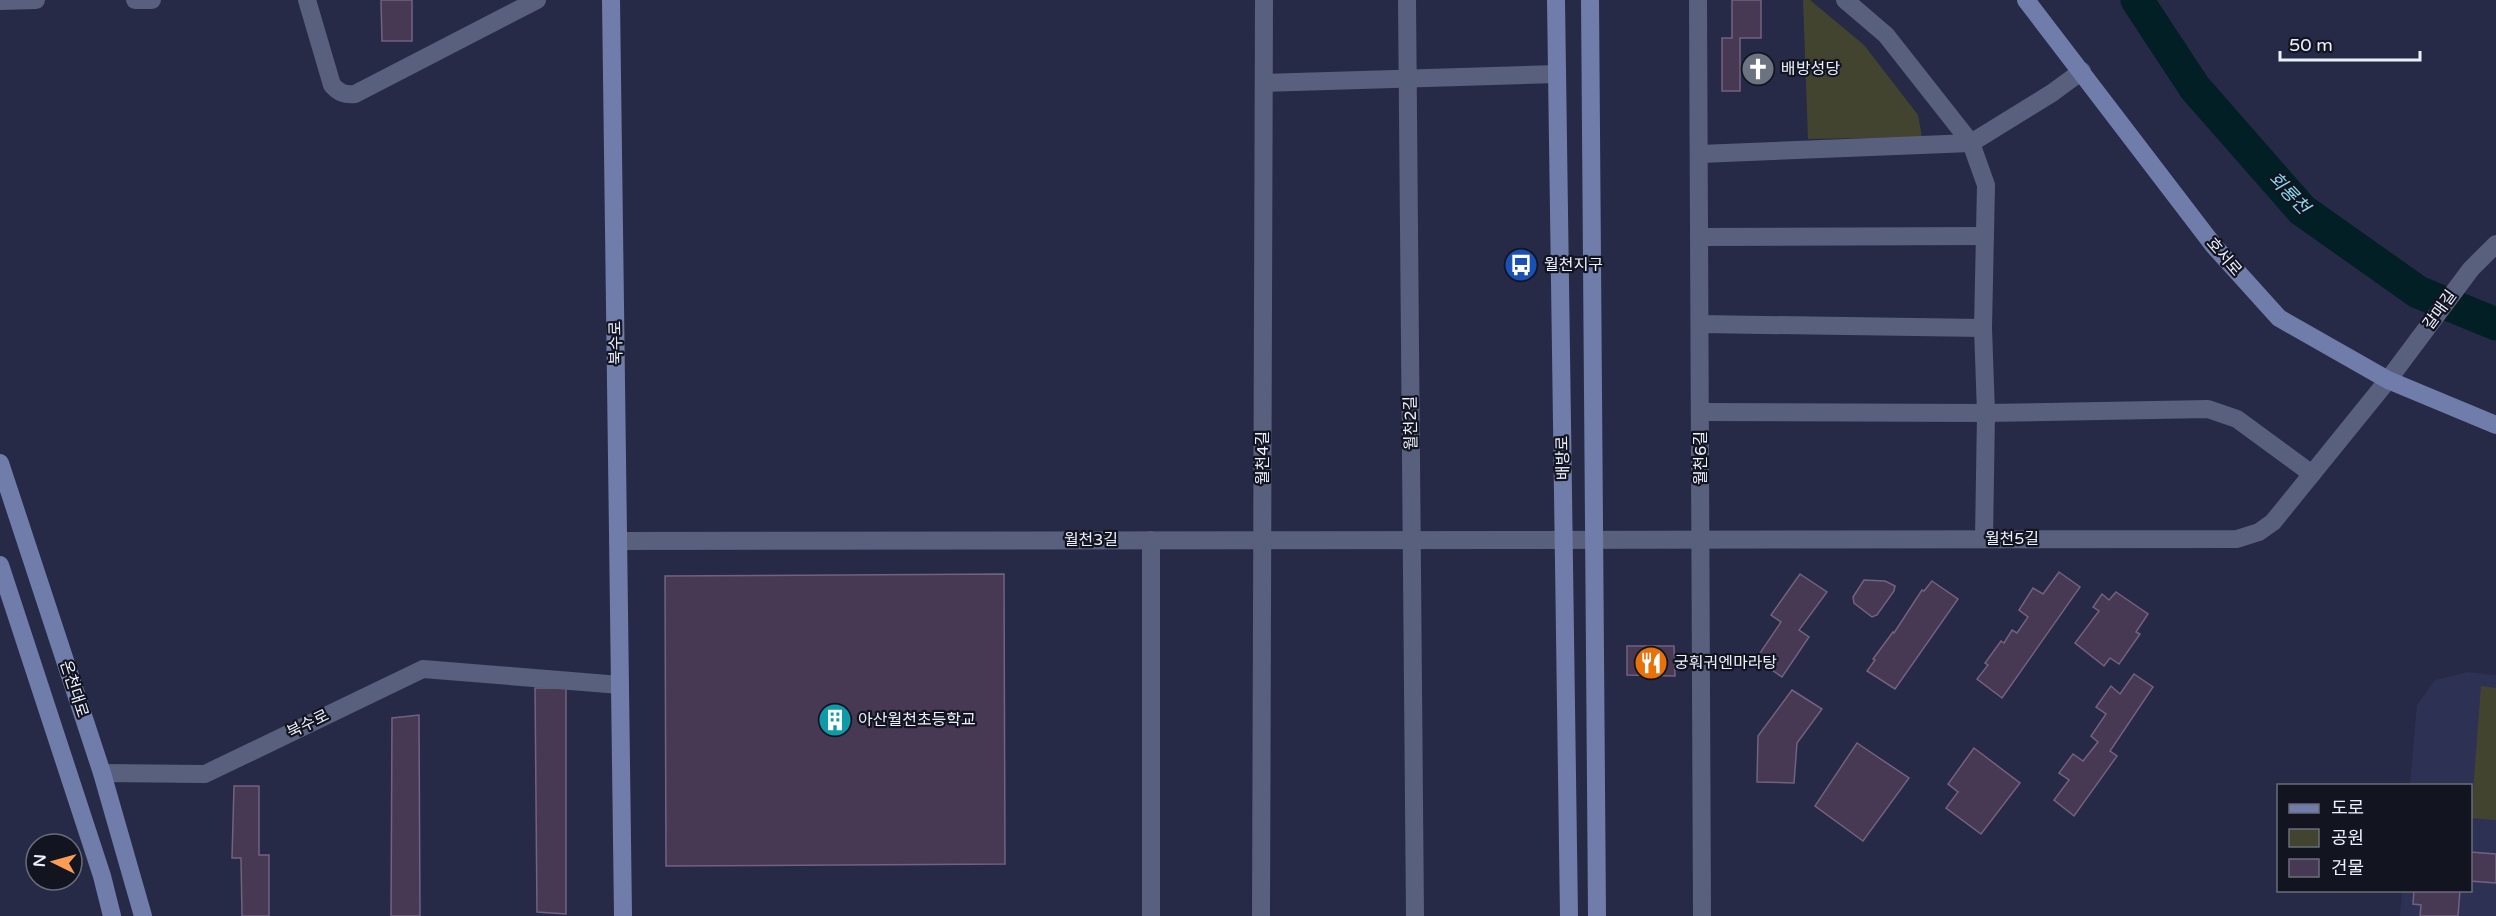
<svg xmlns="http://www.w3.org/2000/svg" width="2496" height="916" font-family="'Varela Round','Noto Sans KR',sans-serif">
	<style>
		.built { fill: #2d3254 }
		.green { fill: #42442f }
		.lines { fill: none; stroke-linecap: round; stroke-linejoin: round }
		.river { stroke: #021f26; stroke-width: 33 }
		.building { fill: #473853; stroke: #726280; stroke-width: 1.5 }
		.street { stroke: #58607d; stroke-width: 18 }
		.secondary { stroke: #707caa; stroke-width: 18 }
		.labels { text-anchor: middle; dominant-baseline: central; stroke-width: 4.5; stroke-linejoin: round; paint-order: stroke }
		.poi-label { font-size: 16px; fill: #eceffe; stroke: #121420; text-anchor: start }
		.street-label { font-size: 16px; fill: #eceffe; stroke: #121420 }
		.water-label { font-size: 18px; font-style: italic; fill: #8ed6ea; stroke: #121420 }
	</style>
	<rect width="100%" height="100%" fill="#262a46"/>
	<!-- built -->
	<path class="built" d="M 2468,672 L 2496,675 L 2496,916 L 2400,916 L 2402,891 L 2470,890 L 2470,786 L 2410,785 L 2417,705 L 2435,680 Z"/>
	<!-- green -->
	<g class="green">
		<path d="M 1803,0 L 1810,0 L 1864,45 L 1918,115 L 1922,137 L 1808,139 Z"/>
		<path d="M 2481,686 L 2496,688 L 2496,820 L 2471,818 Z"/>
	</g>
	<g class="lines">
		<!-- river -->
		<path class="river" d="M 2137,0 L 2195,88 L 2302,210 L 2418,292 L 2496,324"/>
	</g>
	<!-- building -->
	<g class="building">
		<path d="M 381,0 L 412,0 L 412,41 L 382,41 Z"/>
		<path d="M 1732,0 L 1761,0 L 1761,38 L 1740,38 L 1740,91 L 1722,91 L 1722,38 L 1732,38 Z"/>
		<path d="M 2059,572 L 2080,587 L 2002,698 L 1977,679 L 1988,665 L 1985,663 L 2001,641 L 2004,643 L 2012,630 L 2017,633 L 2028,617 L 2019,610 L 2033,588 L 2043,594 Z"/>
		<path d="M 1004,574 L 1005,864 L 666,866 L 665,576 Z"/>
		<path d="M 1800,574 L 1827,592 L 1799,630 L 1809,637 L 1782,677 L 1756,659 L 1781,622 L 1771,615 Z"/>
		<path d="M 1864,580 L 1885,581 L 1895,586 L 1894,591 L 1877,615 L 1872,617 L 1854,603 L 1853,597 Z"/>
		<path d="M 1932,581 L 1958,599 L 1895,689 L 1867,671 L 1875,660 L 1873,659 L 1893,632 L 1894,633 L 1922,590 L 1924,591 Z"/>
		<path d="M 2116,592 L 2148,614 L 2136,632 L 2140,634 L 2119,664 L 2110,658 L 2104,666 L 2075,643 L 2099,611 L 2093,607 L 2102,594 L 2109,600 Z"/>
		<path d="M 1627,646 L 1674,646 L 1675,676 L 1627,675 Z"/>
		<path d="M 2134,674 L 2153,687 L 2110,751 L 2117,756 L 2074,816 L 2054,800 L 2069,780 L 2059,773 L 2073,754 L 2083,761 L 2098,742 L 2091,736 L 2106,714 L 2096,707 L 2111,686 L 2120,694 Z"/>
		<path d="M 535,688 L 566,688 L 566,914 L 537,912 Z"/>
		<path d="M 1792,690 L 1822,709 L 1797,743 L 1794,783 L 1757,782 L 1758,736 Z"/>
		<path d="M 419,715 L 420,916 L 391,916 L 392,718 Z"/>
		<path d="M 1857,743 L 1909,778 L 1863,841 L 1815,806 Z"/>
		<path d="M 1974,748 L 2020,783 L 1981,834 L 1946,808 L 1958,792 L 1948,784 Z"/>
		<path d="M 234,786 L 259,786 L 259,855 L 269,855 L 269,916 L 242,916 L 241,858 L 232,858 Z"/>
		<path d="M 2470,852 L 2496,854 L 2496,883 L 2470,881 Z"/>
		<path d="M 2414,890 L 2460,890 L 2458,916 L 2420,916 L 2421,905 L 2413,904 Z"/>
	</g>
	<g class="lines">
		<!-- street -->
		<g class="street">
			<path d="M 135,0 L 152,0"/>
			<path d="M 307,0 L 332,85 C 339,93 345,95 355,94 L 537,0"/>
			<path d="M 1407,0 L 1415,916"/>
			<path d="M 1698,0 L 1702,916"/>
			<path d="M 1845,0 L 1886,35 L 1971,143 L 1986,185 L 1983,328 L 1986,413 L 1984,539"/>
			<path d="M 0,1 L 36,0"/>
			<path d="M 1264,83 L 1556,74"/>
			<path d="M 1700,154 L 1971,143 L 2052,93 L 2082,71"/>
			<path d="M 1700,237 L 1985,236"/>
			<path d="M 1700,324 L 1983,328"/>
			<path d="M 1700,412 L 1986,413 L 2208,409 L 2237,419 L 2312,474"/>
			<path d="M 1151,540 L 1151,916"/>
			<path d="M 618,541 L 2237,539 L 2259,532 L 2273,522 L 2388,380 L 2471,269 L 2496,244"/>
			<path d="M 102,773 L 205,774 L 423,669 L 620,685"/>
			<path d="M 1261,916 L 1264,0"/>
		</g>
		<!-- secondary -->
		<g class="secondary">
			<path d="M 611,0 L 623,916"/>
			<path d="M 1556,0 L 1569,916"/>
			<path d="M 1590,0 L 1597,916"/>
			<path d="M 2026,0 L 2214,246 L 2279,318 L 2388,380 L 2496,425"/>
			<path d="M 0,463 L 102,773 L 143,916"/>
			<path d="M 0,565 L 102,876 L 112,916"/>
		</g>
	</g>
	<!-- icons -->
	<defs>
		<symbol id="church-disc" viewBox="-11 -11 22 22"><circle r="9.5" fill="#6b7280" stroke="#121420"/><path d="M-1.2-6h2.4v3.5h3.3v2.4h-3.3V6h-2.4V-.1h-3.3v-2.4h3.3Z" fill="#fff"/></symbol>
		<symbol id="bus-disc" viewBox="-11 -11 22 22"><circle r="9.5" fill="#1a4fb4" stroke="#121420"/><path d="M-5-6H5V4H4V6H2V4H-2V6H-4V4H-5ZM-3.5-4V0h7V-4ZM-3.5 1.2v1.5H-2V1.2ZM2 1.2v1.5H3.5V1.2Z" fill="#fff"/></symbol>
		<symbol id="restaurant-disc" viewBox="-11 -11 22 22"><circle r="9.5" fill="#e8710a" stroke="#121420"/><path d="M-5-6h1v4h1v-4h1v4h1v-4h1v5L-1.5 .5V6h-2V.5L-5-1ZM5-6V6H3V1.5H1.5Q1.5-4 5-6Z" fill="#fff"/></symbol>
		<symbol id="building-disc" viewBox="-11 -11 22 22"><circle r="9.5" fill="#0f9aa8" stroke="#121420"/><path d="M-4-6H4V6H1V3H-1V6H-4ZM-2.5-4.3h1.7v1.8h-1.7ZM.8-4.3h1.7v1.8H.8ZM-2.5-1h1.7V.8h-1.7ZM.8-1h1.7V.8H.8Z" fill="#fff"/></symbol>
	</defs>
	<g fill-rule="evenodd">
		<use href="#church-disc" x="1739" y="50" width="38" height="38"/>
		<use href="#bus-disc" x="1502" y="246" width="38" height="38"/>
		<use href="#restaurant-disc" x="1632" y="644" width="38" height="38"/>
		<use href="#building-disc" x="816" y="701" width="38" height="38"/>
	</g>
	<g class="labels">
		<!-- poi labels -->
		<g class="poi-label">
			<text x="1781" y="69">배방성당</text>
			<text x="1544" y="265">월천지구</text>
			<text x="1674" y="663">궁훠궈엔마라탕</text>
			<text x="858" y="720">아산월천초등학교</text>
		</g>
		<!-- street labels -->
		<g class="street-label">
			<text transform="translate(2224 257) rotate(49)">호서로</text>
			<text transform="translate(2440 310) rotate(-54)">갈매길</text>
			<text transform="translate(616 343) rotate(-91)">북수로</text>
			<text transform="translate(1411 423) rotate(-91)">월천2길</text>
			<text transform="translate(1263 458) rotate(-90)">월천4길</text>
			<text transform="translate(1563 458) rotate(-91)">배방로</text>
			<text transform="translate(1701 458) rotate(-90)">월천6길</text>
			<text x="2012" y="539">월천5길</text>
			<text x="1091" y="540">월천3길</text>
			<text transform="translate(74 689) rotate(72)">온천대로</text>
			<text transform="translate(308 724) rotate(-26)">북수로</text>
		</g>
		<!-- water labels -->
		<g class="water-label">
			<text transform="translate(2289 193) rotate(46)">회룡천</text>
		</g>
	</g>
	<!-- legend -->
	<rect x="2277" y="784" width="195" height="108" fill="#121420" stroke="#696c79" stroke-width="1.5"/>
	<rect x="2289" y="804" width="30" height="9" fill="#707caa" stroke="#696c79" stroke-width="1.5"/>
	<text x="2331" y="814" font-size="18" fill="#eceffe">도로</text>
	<rect x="2289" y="829" width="30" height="18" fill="#42442f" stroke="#696c79" stroke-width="1.5"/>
	<text x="2331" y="844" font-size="18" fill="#eceffe">공원</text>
	<rect x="2289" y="859" width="30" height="18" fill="#473853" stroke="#696c79" stroke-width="1.5"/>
	<text x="2331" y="874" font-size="18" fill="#eceffe">건물</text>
	<!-- north arrow -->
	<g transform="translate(54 862) rotate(275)"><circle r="28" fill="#121420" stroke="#696c79" stroke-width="1.5"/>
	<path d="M0-4.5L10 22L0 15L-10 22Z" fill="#fd9d54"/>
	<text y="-9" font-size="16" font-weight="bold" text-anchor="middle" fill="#eceffe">N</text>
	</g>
	<!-- scale -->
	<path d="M2280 51v9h140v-9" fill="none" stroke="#eceffe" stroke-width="3"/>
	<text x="2289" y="51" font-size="18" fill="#eceffe" stroke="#121420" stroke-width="4.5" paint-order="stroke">50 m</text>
</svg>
